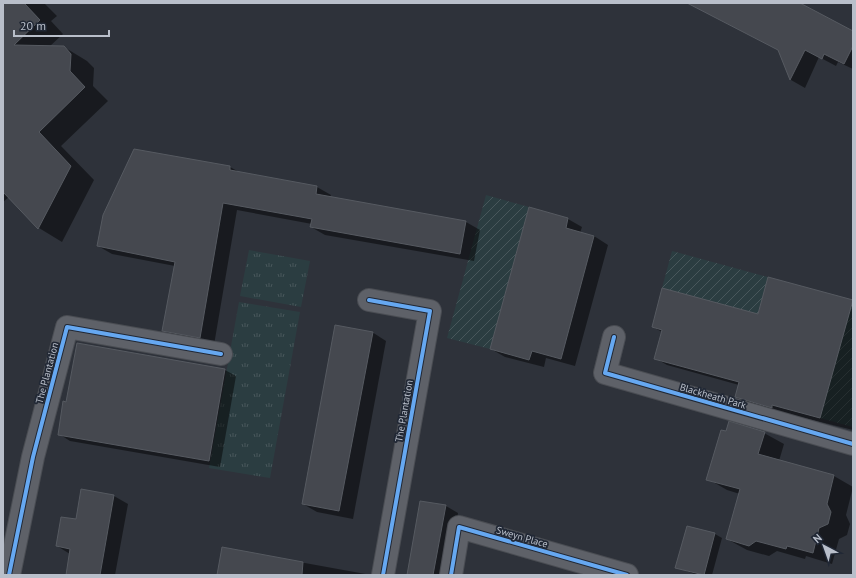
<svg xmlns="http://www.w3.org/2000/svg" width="856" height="578" font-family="'PT Sans',sans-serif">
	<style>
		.grass { fill: url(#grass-tufts) }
		.garden { fill: url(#garden-furrows) }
		.shadow { fill: #0007 }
		.building { fill: #45484f; stroke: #565a61 }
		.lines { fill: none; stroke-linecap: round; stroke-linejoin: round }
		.minor-casing { stroke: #4a4d53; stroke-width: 24 }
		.minor { stroke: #5e6168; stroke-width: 22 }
		.cycleway-casing { stroke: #212835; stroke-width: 6 }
		.cycleway { stroke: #66a8f1; stroke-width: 4 }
		.labels { text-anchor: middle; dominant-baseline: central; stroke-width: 3.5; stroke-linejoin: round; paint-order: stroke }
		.street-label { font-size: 10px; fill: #b9bfca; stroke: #212835 }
	</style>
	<defs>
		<pattern id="grass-tufts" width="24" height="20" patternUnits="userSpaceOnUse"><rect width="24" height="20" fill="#2b3d41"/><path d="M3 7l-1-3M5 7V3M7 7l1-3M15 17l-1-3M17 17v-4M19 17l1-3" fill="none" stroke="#48575b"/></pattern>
		<pattern id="garden-furrows" width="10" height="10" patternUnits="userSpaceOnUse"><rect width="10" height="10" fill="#2b3d41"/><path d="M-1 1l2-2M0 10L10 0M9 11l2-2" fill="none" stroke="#48575b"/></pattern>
	</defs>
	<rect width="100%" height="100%" fill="#2e323a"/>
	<!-- grass -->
	<g class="grass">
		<path d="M 249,250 L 310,261 L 301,307 L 240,296 Z"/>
		<path d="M 239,302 L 300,312 L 270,478 L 209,468 Z"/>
	</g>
	<!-- garden -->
	<g class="garden">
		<path d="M 486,195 L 529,207 L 490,349 L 447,338 Z"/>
		<path d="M 672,251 L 768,277 L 758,314 L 662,288 Z"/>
		<path d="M 853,300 L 853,427 L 820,418 Z"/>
	</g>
	<!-- shadow -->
	<g class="shadow">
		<path d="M 3,3 L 44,3 L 57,16 L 51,21 L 63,34 L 49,47 L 64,47 L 87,61 L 94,68 L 93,86 L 108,101 L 61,146 L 94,180 L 62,242 L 39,228 L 9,197 L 3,202 Z"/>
		<path d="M 697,3 L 800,3 L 853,32 L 853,69 L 838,62 L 836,66 L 819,57 L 805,88 L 791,80 L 779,50 Z"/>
		<path d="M 134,150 L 230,167 L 241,173 L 317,187 L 331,195 L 330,198 L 466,222 L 480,230 L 474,261 L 325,235 L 311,227 L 312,224 L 237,210 L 214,345 L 177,338 L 163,330 L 175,266 L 112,254 L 98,246 Z"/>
		<path d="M 529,208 L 568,219 L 582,227 L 580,233 L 594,236 L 608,245 L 575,366 L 546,358 L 544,367 L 505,357 L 491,349 Z"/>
		<path d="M 769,278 L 853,301 L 853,430 L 748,404 L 736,397 L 739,385 L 667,365 L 655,358 L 662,332 L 653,327 L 758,315 Z"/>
		<path d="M 372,332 L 386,341 L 353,519 L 317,512 L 303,504 Z"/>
		<path d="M 78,344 L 225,370 L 236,376 L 220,467 L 70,441 L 59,434 L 67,403 Z"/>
		<path d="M 764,433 L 784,444 L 779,461 L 834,476 L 853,487 L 846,515 L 850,524 L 847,535 L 839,539 L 832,564 L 806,556 L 805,559 L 777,551 L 769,556 L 747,550 L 727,539 L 740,494 L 727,490 L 708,479 Z"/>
		<path d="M 114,496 L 128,504 L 115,575 L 67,575 L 70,554 L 57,546 Z"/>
		<path d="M 421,502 L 446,506 L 458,513 L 446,575 L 408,575 Z"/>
		<path d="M 688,527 L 715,534 L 722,538 L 712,575 L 697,575 L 676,567 Z"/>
		<path d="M 223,548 L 371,575 L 218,575 Z"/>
	</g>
	<!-- building -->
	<g class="building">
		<path d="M 3,3 L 24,3 L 40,20 L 14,45 L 64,46 L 71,54 L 70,71 L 85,87 L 39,132 L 71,166 L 38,229 L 3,192 Z"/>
		<path d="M 687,3 L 800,3 L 853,31 L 853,46 L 844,64 L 824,54 L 822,59 L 805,50 L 790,80 L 778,50 Z"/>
		<path d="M 134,149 L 230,166 L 230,170 L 317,186 L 316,194 L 466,221 L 460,254 L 310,227 L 312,219 L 223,203 L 200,338 L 162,331 L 175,262 L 97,246 L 103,215 Z"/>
		<path d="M 529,207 L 568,218 L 566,228 L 594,236 L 561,359 L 532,351 L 529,360 L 490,349 Z"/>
		<path d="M 768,277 L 853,300 L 820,418 L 772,405 L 772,408 L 735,397 L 739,382 L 654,359 L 662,330 L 652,327 L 662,288 L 758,314 Z"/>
		<path d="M 335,325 L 373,332 L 339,511 L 302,504 Z"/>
		<path d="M 77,343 L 225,369 L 209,461 L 58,435 L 63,401 L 66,402 Z"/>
		<path d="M 729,421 L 765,432 L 758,454 L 834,475 L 827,504 L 831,512 L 828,524 L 819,528 L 813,553 L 787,546 L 786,549 L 756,541 L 749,546 L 726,539 L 740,489 L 706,480 L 721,430 L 726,431 Z"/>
		<path d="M 81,489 L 114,495 L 100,575 L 66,575 L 70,549 L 56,546 L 61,517 L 76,519 Z"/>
		<path d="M 420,501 L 446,505 L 433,575 L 407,575 Z"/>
		<path d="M 687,526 L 715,533 L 704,575 L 675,568 Z"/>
		<path d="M 222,547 L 303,562 L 302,575 L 217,575 Z"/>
	</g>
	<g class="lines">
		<defs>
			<g id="minor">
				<path d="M 369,300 L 430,311 L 383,575"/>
				<path d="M 614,337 L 605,373 L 853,444"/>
				<path d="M 9,575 L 33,457 L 67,327 L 221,354"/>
				<path d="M 451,575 L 459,527 L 627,575"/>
			</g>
		</defs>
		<!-- minor casing -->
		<use href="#minor" class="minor-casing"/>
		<!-- minor -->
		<use href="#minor" class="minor"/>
		<defs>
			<g id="cycleway">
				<path d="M 369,300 L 430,311 L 383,575"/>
				<path d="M 614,337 L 605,373 L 853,444"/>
				<path d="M 9,575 L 33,457 L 67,327 L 221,354"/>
				<path d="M 451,575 L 459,527 L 627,575"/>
			</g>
		</defs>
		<!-- cycleway casing -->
		<use href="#cycleway" class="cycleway-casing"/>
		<!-- cycleway -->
		<use href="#cycleway" class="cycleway"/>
	</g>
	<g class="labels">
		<!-- street labels -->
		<g class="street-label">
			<text transform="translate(47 373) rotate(-75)">The Plantation</text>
			<text transform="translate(713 396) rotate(16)">Blackheath Park</text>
			<text transform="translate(404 411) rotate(-80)">The Plantation</text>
			<text transform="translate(522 537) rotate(16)">Sweyn Place</text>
		</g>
	</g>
	<!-- border -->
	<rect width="856" height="578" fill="none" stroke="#b9bfca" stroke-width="8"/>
	<!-- north arrow -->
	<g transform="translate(824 546) rotate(319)" stroke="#212835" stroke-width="3" paint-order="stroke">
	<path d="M0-3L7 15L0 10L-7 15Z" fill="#b9bfca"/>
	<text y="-6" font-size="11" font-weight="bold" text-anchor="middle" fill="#b9bfca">N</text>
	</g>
	<!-- scale -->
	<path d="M14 30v6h95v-6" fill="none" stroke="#b9bfca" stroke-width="2"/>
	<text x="20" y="30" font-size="12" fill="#b9bfca" stroke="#212835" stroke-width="3" paint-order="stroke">20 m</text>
</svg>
